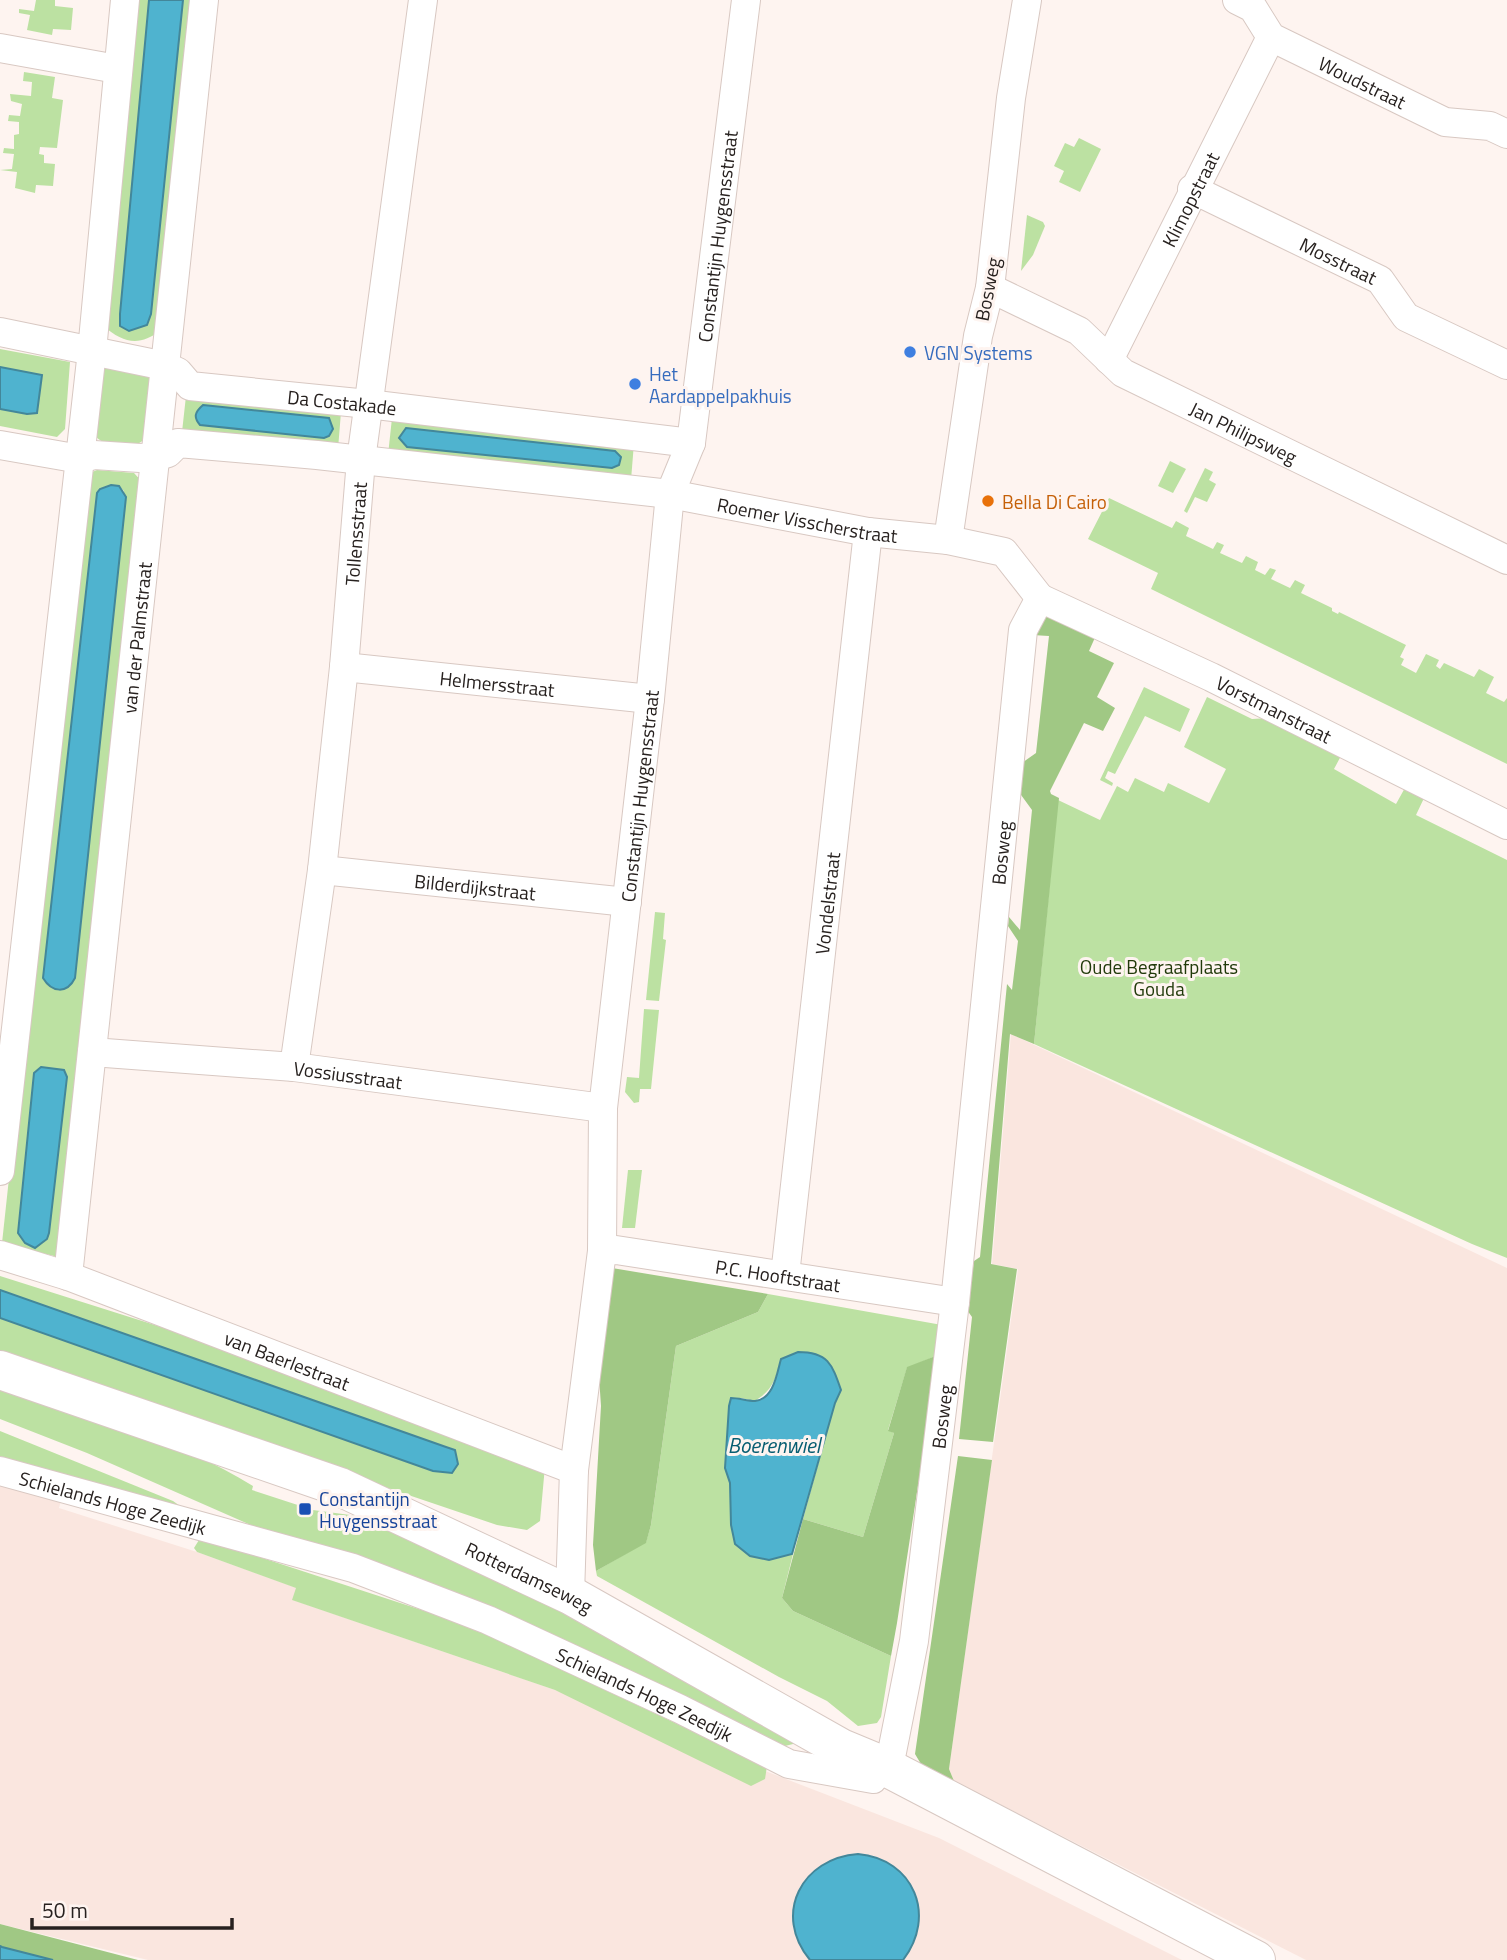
<svg xmlns="http://www.w3.org/2000/svg" width="1507" height="1960" font-family="'Titillium Web',sans-serif">
	<style>
		.built { fill: #fae6df }
		.green { fill: #bce1a2; fill-rule: evenodd }
		.forest { fill: #a0c884 }
		.water { fill: #4fb3cf; stroke: #43879a; stroke-width: 2 }
		.lines { fill: none; stroke-linecap: round; stroke-linejoin: round }
		.minor-casing { stroke: #d8c8c2; stroke-width: 30 }
		.secondary-casing { stroke: #d8c8c2; stroke-width: 40 }
		.minor { stroke: #fff; stroke-width: 28 }
		.secondary { stroke: #fff; stroke-width: 38 }
		.shop-dot { fill: #3f7fe0; stroke: #fef4f0; stroke-width: 2.5 }
		.food-dot { fill: #e8710a; stroke: #fef4f0; stroke-width: 2.5 }
		.transit-dot { fill: #1a4fb4; stroke: #fef4f0; stroke-width: 2.5 }
		.labels { text-anchor: middle; dominant-baseline: central; stroke-width: 6; stroke-linejoin: round; paint-order: stroke }
		.street-label { font-size: 19px; fill: #27211f; stroke: #fef4f0 }
		.shop-label { font-size: 19px; fill: #366cbe; stroke: #fef4f0; text-anchor: start }
		.food-label { font-size: 19px; fill: #c56008; stroke: #fef4f0; text-anchor: start }
		.park-label { font-size: 19px; fill: #213a0a; stroke: #fef4f0 }
		.transit-label { font-size: 19px; fill: #164399; stroke: #fef4f0; text-anchor: start }
		.water-label { font-size: 21px; font-style: italic; fill: #075d71; stroke: #fef4f0 }
	</style>
	<rect width="100%" height="100%" fill="#fef4f0"/>
	<!-- built -->
	<g class="built">
		<path d="M 1011,1034 L 1507,1268 L 1507,1960 L 1306,1960 L 954,1781 L 949,1769 L 1018,1269 L 992,1264 Z"/>
		<path d="M 0,1469 L 64,1490 L 59,1508 L 197,1552 L 297,1588 L 293,1600 L 555,1690 L 939,1838 L 1182,1960 L 148,1960 L 0,1924 Z"/>
	</g>
	<!-- green -->
	<g class="green">
		<path d="M 36,0 L 55,0 L 55,6 L 73,8 L 71,30 L 53,29 L 52,35 L 27,30 L 30,15 L 19,13 L 19,9 L 34,11 Z"/>
		<path d="M 138,0 L 149,0 L 120,314 L 120,326 L 151,314 L 183,0 L 199,0 L 161,330 C 139,347 124,343 103,326 Z"/>
		<path d="M 24,72 L 55,77 L 52,98 L 63,100 L 57,148 L 40,147 L 39,154 L 44,155 L 44,163 L 55,164 L 53,186 L 36,185 L 35,193 L 15,188 L 17,172 L 0,170 L 12,169 L 14,154 L 3,153 L 4,148 L 14,149 L 14,135 L 19,134 L 19,122 L 8,121 L 9,115 L 20,116 L 22,104 L 11,101 L 10,94 L 31,96 L 32,82 L 23,81 Z"/>
		<path d="M 1079,138 L 1101,149 L 1080,192 L 1059,182 L 1064,171 L 1054,166 L 1065,143 L 1074,147 Z"/>
		<path d="M 1027,215 L 1043,222 L 1045,226 L 1033,255 L 1021,271 Z"/>
		<path d="M 0,349 L 70,362 L 65,429 L 57,437 L 0,426 L 0,409 L 27,414 L 42,375 L 0,367 Z"/>
		<path d="M 106,366 L 149,373 L 154,384 L 144,440 C 129,451 103,448 93,433 L 98,374 Z"/>
		<path d="M 186,396 L 341,412 L 338,449 L 182,432 ZM 203,405 L 332,423 L 332,432 L 197,411 Z"/>
		<path d="M 392,418 L 634,443 L 631,480 L 388,455 Z"/>
		<path d="M 1170,461 L 1186,469 L 1173,493 L 1158,486 Z"/>
		<path d="M 1205,468 L 1213,472 L 1209,480 L 1216,484 L 1207,502 L 1195,497 L 1187,513 L 1184,511 Z"/>
		<path d="M 97,470 L 134,473 L 145,485 L 58,1257 L 2,1243 L 85,475 ZM 111,485 L 119,486 L 124,491 L 43,978 L 97,493 L 100,489 Z"/>
		<path d="M 1109,498 L 1172,528 L 1176,521 L 1189,528 L 1186,536 L 1213,549 L 1217,542 L 1224,545 L 1220,553 L 1242,563 L 1246,556 L 1258,562 L 1255,570 L 1265,575 L 1270,568 L 1276,570 L 1271,579 L 1290,588 L 1295,580 L 1305,585 L 1301,593 L 1332,608 L 1332,611 L 1338,614 L 1339,612 L 1406,645 L 1400,657 L 1404,659 L 1401,665 L 1416,673 L 1426,654 L 1439,660 L 1436,666 L 1440,669 L 1444,663 L 1474,677 L 1479,669 L 1494,677 L 1486,693 L 1504,702 L 1507,698 L 1507,764 L 1151,589 L 1158,573 L 1088,539 Z"/>
		<path d="M 1144,687 L 1190,709 L 1180,732 L 1145,716 L 1115,774 L 1108,771 L 1105,778 L 1113,783 L 1112,786 L 1100,780 Z"/>
		<path d="M 1207,697 L 1252,719 L 1269,718 L 1342,754 L 1334,769 L 1396,804 L 1406,786 L 1425,796 L 1416,815 L 1507,860 L 1507,1258 L 1472,1244 L 1034,1044 L 1058,800 L 1100,820 L 1117,786 L 1128,792 L 1135,778 L 1164,792 L 1168,783 L 1209,803 L 1226,769 L 1184,747 Z"/>
		<path d="M 655,912 L 665,913 L 663,939 L 666,940 L 659,1001 L 646,1000 Z"/>
		<path d="M 644,1009 L 659,1010 L 651,1089 L 640,1089 L 639,1102 L 634,1103 L 625,1092 L 627,1077 L 639,1078 Z"/>
		<path d="M 628,1170 L 642,1170 L 635,1228 L 622,1228 Z"/>
		<path d="M 0,1276 L 303,1372 L 545,1466 L 540,1521 L 527,1530 L 497,1525 L 0,1357 L 0,1318 L 433,1471 L 455,1451 L 0,1290 Z"/>
		<path d="M 768,1294 L 942,1325 L 938,1355 L 907,1368 L 888,1430 L 894,1433 L 863,1537 L 803,1519 L 835,1403 L 841,1390 L 781,1359 C 776,1378 773,1390 755,1401 L 741,1398 L 725,1467 L 730,1483 L 731,1525 L 769,1560 L 792,1554 L 794,1550 L 782,1598 L 793,1611 L 891,1656 L 881,1717 L 877,1723 L 858,1726 L 827,1701 L 779,1677 L 597,1576 L 596,1571 L 646,1542 L 651,1525 L 676,1346 L 758,1312 Z"/>
		<path d="M 0,1385 C 85,1414 175,1438 253,1486 L 252,1490 L 313,1510 L 365,1517 L 476,1560 L 794,1740 L 793,1744 L 781,1747 L 750,1728 L 498,1612 L 278,1537 L 87,1453 L 0,1419 Z"/>
		<path d="M 0,1431 L 173,1501 L 180,1506 L 84,1483 L 0,1456 Z"/>
		<path d="M 199,1540 L 207,1540 L 486,1631 L 558,1668 L 767,1766 L 765,1779 L 751,1786 L 555,1690 L 292,1600 L 296,1588 L 197,1552 L 194,1548 Z"/>
	</g>
	<!-- forest -->
	<g class="forest">
		<path d="M 1051,614 L 1097,633 L 1089,651 L 1114,663 L 1097,697 L 1115,708 L 1103,731 L 1084,723 L 1050,791 L 1051,794 L 1059,798 L 1034,1044 L 1010,1034 L 991,1264 L 1017,1269 L 993,1442 L 959,1439 L 972,1317 L 967,1310 L 974,1261 L 980,1257 L 1007,984 L 1012,990 L 1018,941 L 1008,926 L 1009,917 L 1020,930 L 1032,810 L 1016,788 L 1019,765 L 1036,753 L 1049,636 L 1032,635 L 1036,621 Z"/>
		<path d="M 612,1268 L 768,1294 L 758,1312 L 676,1346 L 651,1525 L 646,1543 L 596,1571 L 593,1545 L 601,1406 L 597,1347 Z"/>
		<path d="M 938,1355 L 897,1623 L 891,1656 L 793,1611 L 782,1598 L 803,1519 L 863,1537 L 894,1433 L 888,1431 L 907,1367 Z"/>
		<path d="M 958,1456 L 992,1460 L 949,1769 L 954,1781 L 921,1764 L 915,1754 Z"/>
		<path d="M 0,1924 L 138,1960 L 53,1960 L 2,1947 L 0,1946 Z"/>
	</g>
	<!-- water -->
	<g class="water">
		<path d="M 149,0 L 183,0 L 151,314 L 147,325 L 129,331 L 120,326 L 120,314 Z"/>
		<path d="M 0,367 L 42,375 L 37,413 L 27,414 L 0,409 Z"/>
		<path d="M 203,405 L 329,418 L 333,429 L 329,436 L 324,438 L 200,425 C 193,417 195,412 203,405 Z"/>
		<path d="M 406,428 L 615,451 L 621,457 L 619,465 L 612,468 L 407,447 L 399,438 Z"/>
		<path d="M 111,485 L 119,486 L 126,497 L 75,978 C 67,994 52,993 43,978 L 97,493 L 100,489 Z"/>
		<path d="M 41,1067 L 64,1070 L 67,1077 L 49,1233 L 47,1239 L 35,1248 L 25,1243 L 18,1233 L 34,1073 Z"/>
		<path d="M 0,1290 L 446,1447 L 455,1450 L 458,1464 L 452,1473 L 433,1471 L 0,1318 Z"/>
		<path d="M 798,1352 C 828,1352 832,1364 841,1390 L 835,1403 L 792,1554 L 769,1560 L 750,1556 L 735,1544 L 731,1525 L 730,1483 L 725,1468 L 729,1406 L 731,1398 C 739,1398 747,1401 755,1401 C 774,1399 777,1373 781,1359 Z"/>
		<path d="M 858,1854 C 914,1859 937,1916 903,1960 L 810,1960 C 772,1914 802,1858 858,1854 Z"/>
		<path d="M 0,1946 L 2,1947 L 53,1960 L 0,1960 Z"/>
	</g>
	<g class="lines">
		<defs>
			<g id="minor">
				<path d="M 1027,0 L 1011,98 L 990,288 L 978,336 L 948,540 L 1004,552 L 1040,598"/>
				<path id="s1" d="M 1237,0 L 1253,8 L 1271,37 L 1445,122 L 1490,126 L 1507,134"/>
				<path d="M 0,48 L 117,69"/>
				<path id="s2" d="M 1192,189 L 1380,280 L 1406,317 L 1507,365"/>
				<path id="s3" d="M 990,288 L 1079,331 L 1123,373 L 1507,560"/>
				<path id="s4" d="M 0,332 L 165,366 L 178,372 L 190,386 L 368,404 L 691,443"/>
				<path id="s5" d="M 1109,360 L 1271,37"/>
				<path id="s6" d="M 0,445 L 80,459 L 94,455 L 140,458 L 154,457 L 168,453 L 178,443 L 317,455 L 670,494 L 868,532 L 948,540"/>
				<path id="s7" d="M 1040,598 L 1211,677 L 1507,825"/>
				<path id="s8" d="M 344,667 L 650,699"/>
				<path id="s9" d="M 322,870 L 627,902"/>
				<path id="s10" d="M 92,1052 L 294,1067 L 603,1108"/>
				<path id="s11" d="M 294,1067 L 322,870 L 344,667 L 361,460 L 423,0"/>
				<path d="M 0,1171 L 92,351 L 125,0"/>
				<path id="s12" d="M 602,1251 L 616,1250 L 955,1302"/>
				<path id="s13" d="M 0,1255 L 68,1276 L 574,1470"/>
				<path id="s14" d="M 785,1275 L 868,532"/>
				<path id="s15" d="M 68,1276 L 204,0"/>
				<path id="s16" d="M 0,1471 L 353,1568 L 488,1620 L 680,1709 L 789,1764 L 873,1779 L 892,1752 L 914,1641 L 955,1302 L 1023,630 L 1040,598"/>
				<path id="s17" d="M 570,1595 L 574,1470 L 602,1251 L 603,1108 L 650,699 L 670,494 L 691,443 L 746,0"/>
			</g>
			<g id="secondary">
				<path id="s18" d="M 0,1370 L 340,1487 L 570,1595 L 841,1748 L 882,1765 L 1256,1960"/>
			</g>
		</defs>
		<!-- minor casing -->
		<use href="#minor" class="minor-casing"/>
		<!-- secondary casing -->
		<use href="#secondary" class="secondary-casing"/>
		<!-- minor -->
		<use href="#minor" class="minor"/>
		<!-- secondary -->
		<use href="#secondary" class="secondary"/>
	</g>
	<!-- markers -->
	<g class="shop-dot">
		<circle cx="910" cy="352" r="7"/>
		<circle cx="635" cy="384" r="7"/>
	</g>
	<circle class="food-dot" cx="988" cy="501" r="7"/>
	<rect class="transit-dot" x="298" y="1502" width="14" height="14" rx="3.5"/>
	<g class="labels">
		<!-- street labels -->
		<g class="street-label">
			<text stroke="none"><textPath href="#s1" startOffset="154">Woudstraat</textPath></text>
			<text stroke="none"><textPath href="#s5" startOffset="180">Klimopstraat</textPath></text>
			<text stroke="none"><textPath href="#s17" startOffset="1370">Constantijn Huygensstraat</textPath></text>
			<text stroke="none"><textPath href="#s2" startOffset="163">Mosstraat</textPath></text>
			<text transform="translate(987 289) rotate(-79)">Bosweg</text>
			<text stroke="none"><textPath href="#s4" startOffset="354">Da Costakade</textPath></text>
			<text stroke="none"><textPath href="#s3" startOffset="294">Jan Philipsweg</textPath></text>
			<text stroke="none"><textPath href="#s6" startOffset="819">Roemer Visscherstraat</textPath></text>
			<text stroke="none"><textPath href="#s11" startOffset="537">Tollensstraat</textPath></text>
			<text stroke="none"><textPath href="#s15" startOffset="642">van der Palmstraat</textPath></text>
			<text stroke="none"><textPath href="#s8" startOffset="154">Helmersstraat</textPath></text>
			<text stroke="none"><textPath href="#s7" startOffset="259">Vorstmanstraat</textPath></text>
			<text stroke="none"><textPath href="#s17" startOffset="803">Constantijn Huygensstraat</textPath></text>
			<text stroke="none"><textPath href="#s16" startOffset="1869">Bosweg</textPath></text>
			<text stroke="none"><textPath href="#s9" startOffset="154">Bilderdijkstraat</textPath></text>
			<text stroke="none"><textPath href="#s14" startOffset="374">Vondelstraat</textPath></text>
			<text stroke="none"><textPath href="#s10" startOffset="257">Vossiusstraat</textPath></text>
			<text stroke="none"><textPath href="#s12" startOffset="178">P.C. Hooftstraat</textPath></text>
			<text stroke="none"><textPath href="#s13" startOffset="306">van Baerlestraat</textPath></text>
			<text stroke="none"><textPath href="#s16" startOffset="1302">Bosweg</textPath></text>
			<text stroke="none"><textPath href="#s16" startOffset="117">Schielands Hoge Zeedijk</textPath></text>
			<text stroke="none"><textPath href="#s18" startOffset="569">Rotterdamseweg</textPath></text>
			<text stroke="none"><textPath href="#s16" startOffset="684">Schielands Hoge Zeedijk</textPath></text>
		</g>
		<!-- shop labels -->
		<g class="shop-label">
			<text x="924" y="352">VGN Systems</text>
			<text x="649" y="373">Het<tspan x="649" dy="22">Aardappelpakhuis</tspan></text>
		</g>
		<!-- food labels -->
		<g class="food-label">
			<text x="1002" y="501">Bella Di Cairo</text>
		</g>
		<!-- park labels -->
		<g class="park-label">
			<text x="1159" y="966">Oude Begraafplaats<tspan x="1159" dy="22">Gouda</tspan></text>
		</g>
		<!-- transit labels -->
		<g class="transit-label">
			<text x="319" y="1498">Constantijn<tspan x="319" dy="22">Huygensstraat</tspan></text>
		</g>
		<!-- water labels -->
		<g class="water-label">
			<text x="774" y="1445">Boerenwiel</text>
		</g>
	</g>
	<!-- scale -->
	<path d="M32 1918v10h200v-10" fill="none" stroke="#27211f" stroke-width="3.5"/>
	<text x="42" y="1918" font-size="21" fill="#27211f" stroke="#fef4f0" stroke-width="5" paint-order="stroke">50 m</text>
</svg>
